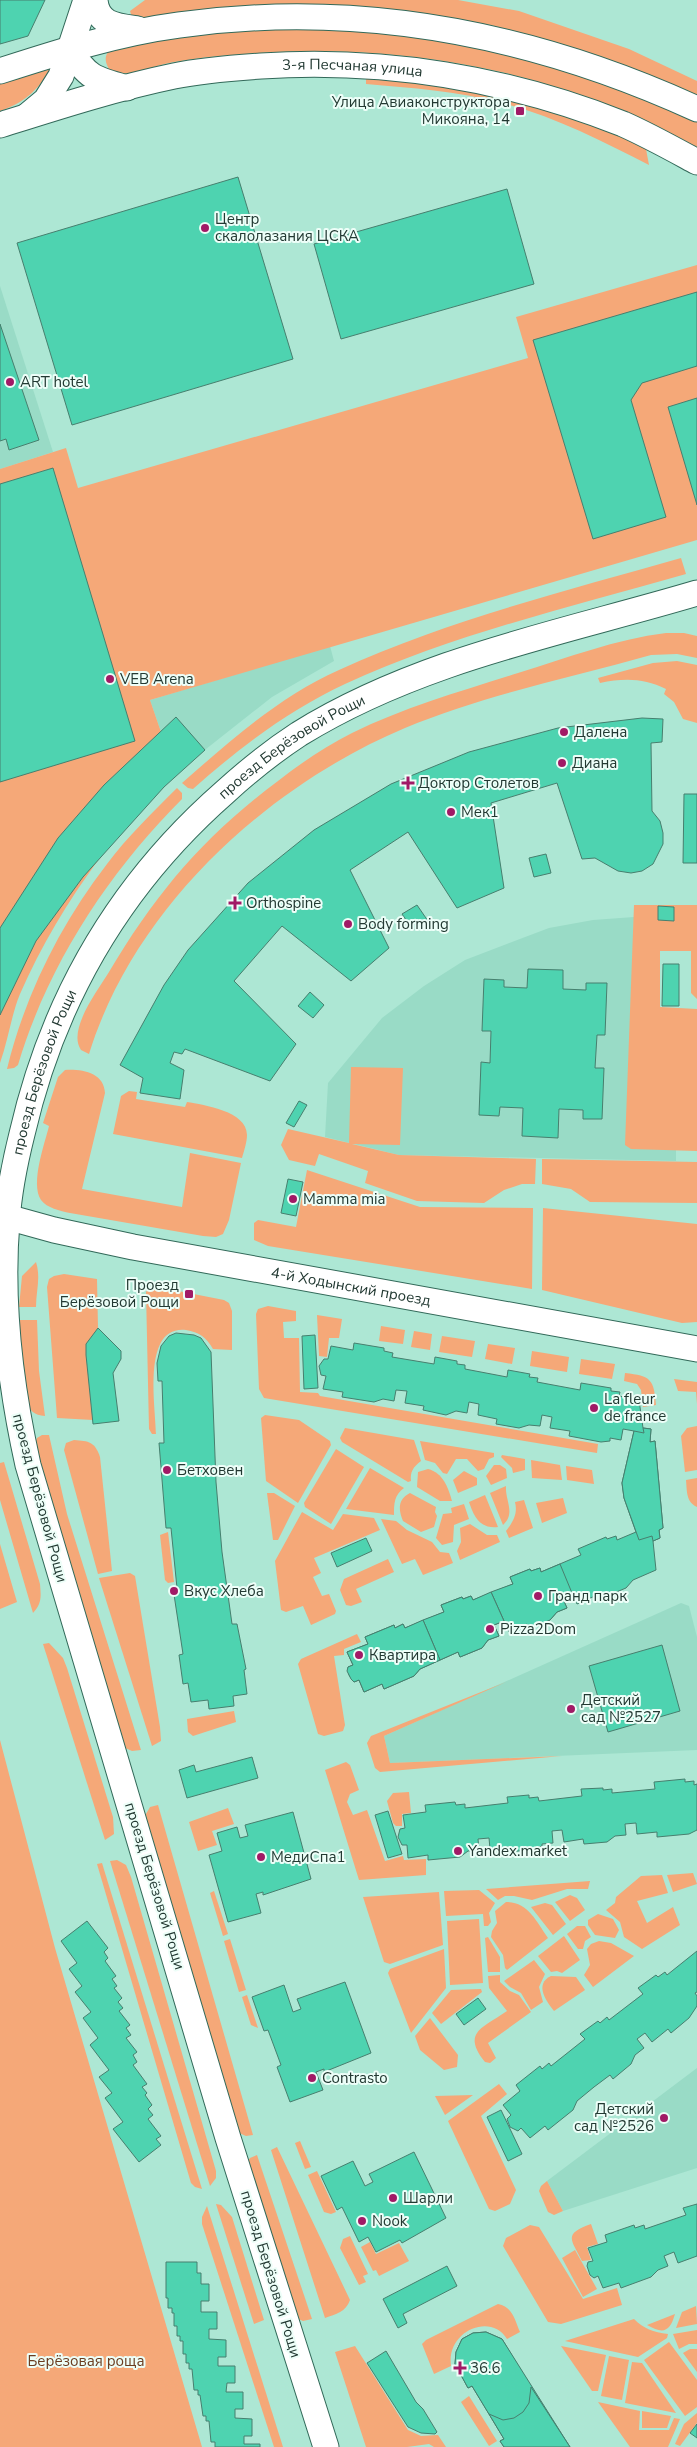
<svg xmlns="http://www.w3.org/2000/svg" width="697" height="2447" font-family="'Nunito Sans',sans-serif">
	<style>
		.built { fill: #99dbc6 }
		.green { fill: #f5a878 }
		.building { fill: #4ed3b0; stroke: #477f6e }
		.lines { fill: none; stroke-linecap: round; stroke-linejoin: round }
		.minor-casing { stroke: #326959; stroke-width: 27 }
		.minor { stroke: #fff; stroke-width: 25 }
		.poi-dot { fill: #a11a66; stroke: #edfef8; stroke-width: 2 }
		.labels { text-anchor: middle; dominant-baseline: central; stroke-width: 4; stroke-linejoin: round; paint-order: stroke }
		.street-label { font-size: 15px; fill: #223932; stroke: #edfef8 }
		.poi-label { font-size: 15px; fill: #223932; stroke: #edfef8; text-anchor: start }
		.park-label { font-size: 15px; fill: #6a3d20; stroke: #edfef8 }
	</style>
	<rect width="100%" height="100%" fill="#ade7d4"/>
	<!-- built -->
	<g class="built">
		<path d="M 0,286 L 53,452 L 0,469 Z"/>
		<path d="M 330,646 L 334,661 L 272,697 L 201,753 L 173,767 L 150,700 Z"/>
		<path d="M 634,917 L 630,1040 L 676,1114 L 676,1161 L 399,1155 L 325,1137 L 328,1083 L 382,1018 L 424,986 L 465,960 L 549,928 L 593,920 Z"/>
		<path d="M 681,1603 L 689,1606 L 697,1637 L 697,1750 L 390,1763 L 384,1736 Z"/>
		<path d="M 697,2068 L 697,2168 L 563,2211 L 547,2181 Z"/>
	</g>
	<!-- green -->
	<g class="green">
		<path d="M 145,0 L 458,0 L 519,11 L 629,49 L 697,81 L 697,98 L 569,47 L 491,25 L 411,12 L 332,7 L 133,21 L 130,11 Z"/>
		<path d="M 256,30 C 319,29 386,29 449,41 C 534,58 619,84 697,122 L 697,149 C 653,127 609,105 562,89 C 471,59 371,48 275,52 C 242,54 207,56 174,62 C 151,66 135,76 112,73 C 107,67 103,59 108,52 C 120,36 232,32 256,30 Z"/>
		<path d="M 50,69 C 38,91 23,103 0,111 L 0,84 Z"/>
		<path d="M 366,76 L 504,95 L 620,135 L 646,149 L 649,165 C 602,141 553,116 502,103 C 457,91 411,88 366,84 Z"/>
		<path d="M 697,265 L 697,540 L 150,700 L 173,767 L 178,772 C 151,800 122,828 99,859 C 68,901 41,946 20,994 C 11,1016 8,1041 0,1063 L 0,469 L 66,448 L 78,488 L 528,358 L 516,317 Z"/>
		<path d="M 681,558 L 686,574 C 571,607 454,634 345,684 C 289,710 239,748 193,789 L 188,788 L 182,783 C 230,741 280,696 339,670 C 448,620 566,591 681,558 Z"/>
		<path d="M 666,633 L 684,633 L 697,636 L 697,658 L 677,654 L 651,655 C 569,678 484,695 405,728 C 267,786 134,908 89,1054 L 81,1050 C 67,1030 98,990 109,972 C 156,893 204,836 278,781 C 301,763 326,746 352,733 C 405,707 462,691 518,673 C 567,658 616,639 666,633 Z"/>
		<path d="M 677,661 L 697,665 L 697,723 L 683,719 L 674,702 L 664,694 L 666,689 C 644,678 624,678 600,683 L 598,678 L 653,663 Z"/>
		<path d="M 177,788 L 182,793 L 182,799 C 109,872 48,964 18,1065 L 14,1068 L 7,1069 C 25,995 60,925 107,864 C 127,837 153,812 177,788 Z"/>
		<path d="M 634,905 L 697,905 L 697,999 L 691,993 L 691,951 L 660,951 L 660,1007 L 697,1009 L 697,1151 L 631,1149 L 625,1145 Z"/>
		<path d="M 351,1067 L 403,1068 L 400,1145 L 352,1144 L 399,1155 L 536,1159 L 535,1184 L 522,1184 L 504,1190 L 484,1203 L 417,1201 L 365,1183 L 368,1171 L 319,1154 L 315,1166 L 289,1160 L 281,1145 L 288,1129 L 349,1143 Z"/>
		<path d="M 65,1070 C 83,1069 104,1073 105,1093 L 82,1189 L 182,1207 L 190,1153 L 241,1163 L 229,1220 L 223,1234 L 216,1237 L 203,1236 L 70,1213 C 60,1211 47,1208 41,1200 C 30,1183 45,1143 49,1126 L 43,1123 L 58,1077 Z"/>
		<path d="M 129,1091 L 137,1092 L 136,1099 L 185,1107 L 187,1102 C 204,1105 247,1111 247,1135 C 247,1142 244,1151 242,1158 L 113,1134 L 121,1096 Z"/>
		<path d="M 542,1159 L 697,1162 L 697,1203 L 590,1202 L 571,1189 L 542,1184 Z"/>
		<path d="M 307,1170 L 420,1207 L 533,1208 L 532,1289 L 268,1246 L 254,1240 L 254,1223 L 258,1220 L 296,1227 Z"/>
		<path d="M 543,1208 L 697,1224 L 697,1322 L 682,1323 L 542,1290 Z"/>
		<path d="M 36,1262 C 41,1278 36,1291 36,1307 L 19,1307 L 22,1276 Z"/>
		<path d="M 64,1274 L 97,1279 L 98,1328 L 87,1344 L 86,1355 L 93,1420 L 57,1418 L 47,1287 L 49,1279 L 54,1276 Z"/>
		<path d="M 158,1287 L 224,1300 L 229,1303 L 232,1311 L 232,1350 L 213,1349 C 206,1337 199,1332 186,1330 C 141,1325 156,1407 156,1434 L 152,1434 L 149,1429 L 146,1292 L 149,1288 Z"/>
		<path d="M 268,1306 L 296,1311 L 296,1321 L 283,1322 L 284,1338 L 299,1338 L 300,1392 L 318,1393 L 320,1396 L 598,1444 L 597,1453 L 264,1398 L 259,1389 L 256,1314 L 258,1309 Z"/>
		<path d="M 317,1315 L 342,1319 L 339,1338 L 329,1338 L 327,1357 L 319,1356 Z"/>
		<path d="M 19,1320 L 37,1320 L 39,1371 L 45,1416 C 34,1415 30,1411 26,1401 Z"/>
		<path d="M 381,1326 L 405,1330 L 403,1344 L 379,1341 Z"/>
		<path d="M 414,1331 L 432,1334 L 430,1350 L 411,1347 Z"/>
		<path d="M 442,1336 L 475,1341 L 472,1357 L 439,1352 Z"/>
		<path d="M 488,1344 L 515,1348 L 512,1364 L 485,1359 Z"/>
		<path d="M 532,1351 L 569,1357 L 567,1372 L 530,1366 Z"/>
		<path d="M 581,1359 L 615,1364 L 612,1379 L 579,1374 Z"/>
		<path d="M 625,1373 C 651,1376 654,1379 656,1405 L 643,1407 L 641,1390 L 637,1384 L 624,1381 Z"/>
		<path d="M 674,1379 L 697,1382 L 697,1404 L 696,1392 L 678,1391 Z"/>
		<path d="M 265,1415 L 299,1420 L 330,1441 L 331,1445 L 298,1503 L 266,1481 L 261,1418 Z"/>
		<path d="M 697,1426 L 697,1470 L 685,1472 L 681,1436 L 687,1428 Z"/>
		<path d="M 345,1428 L 414,1440 L 421,1461 C 413,1467 410,1472 411,1481 L 408,1482 L 342,1442 L 340,1438 Z"/>
		<path d="M 42,1435 L 49,1435 L 67,1514 L 141,1750 L 132,1751 L 123,1747 L 34,1445 L 37,1438 Z"/>
		<path d="M 74,1440 C 89,1441 95,1442 100,1457 L 112,1571 L 98,1574 L 64,1450 L 66,1443 Z"/>
		<path d="M 420,1441 L 494,1453 L 494,1457 L 489,1459 L 484,1469 L 478,1471 L 467,1459 L 456,1459 L 447,1474 L 443,1473 L 435,1463 L 425,1460 Z"/>
		<path d="M 336,1449 L 364,1467 L 331,1524 L 305,1507 L 304,1503 Z"/>
		<path d="M 502,1455 L 525,1459 L 525,1470 L 513,1473 L 512,1468 L 501,1457 Z"/>
		<path d="M 531,1460 L 560,1465 L 562,1480 L 532,1478 Z"/>
		<path d="M 4,1462 L 40,1584 C 41,1596 42,1604 33,1613 L 0,1500 L 0,1463 Z"/>
		<path d="M 494,1465 L 500,1465 L 506,1469 L 507,1478 L 491,1485 L 486,1476 Z"/>
		<path d="M 566,1466 L 592,1470 L 594,1484 L 567,1480 Z"/>
		<path d="M 370,1468 L 404,1488 C 394,1495 394,1504 394,1515 L 346,1509 Z"/>
		<path d="M 428,1469 C 443,1473 448,1487 452,1501 L 440,1501 L 417,1487 L 418,1472 Z"/>
		<path d="M 464,1471 L 477,1478 L 477,1485 L 458,1493 L 453,1480 Z"/>
		<path d="M 697,1478 L 697,1507 C 686,1502 687,1491 686,1480 Z"/>
		<path d="M 506,1486 C 505,1501 516,1513 503,1525 L 490,1493 Z"/>
		<path d="M 267,1493 L 274,1493 L 295,1506 L 278,1540 L 273,1540 Z"/>
		<path d="M 410,1493 L 436,1507 L 435,1512 L 437,1516 L 434,1527 L 421,1532 L 403,1521 C 398,1509 398,1499 410,1493 Z"/>
		<path d="M 485,1495 L 498,1527 C 480,1529 474,1517 469,1502 Z"/>
		<path d="M 563,1498 L 567,1513 L 542,1523 L 536,1503 Z"/>
		<path d="M 524,1500 L 533,1528 L 509,1538 L 506,1531 C 513,1522 518,1514 515,1502 Z"/>
		<path d="M 464,1504 L 469,1519 L 454,1525 L 453,1542 L 442,1545 L 436,1538 L 443,1514 L 452,1513 L 451,1508 Z"/>
		<path d="M 302,1512 L 333,1530 L 343,1514 L 374,1518 L 380,1530 L 314,1558 L 321,1573 L 313,1577 L 322,1596 L 329,1594 L 336,1611 L 335,1614 L 311,1625 L 303,1606 L 286,1612 L 281,1610 L 275,1561 Z"/>
		<path d="M 381,1519 L 396,1521 L 407,1530 L 432,1542 L 440,1552 L 449,1553 L 453,1563 L 423,1575 L 415,1559 L 402,1564 Z"/>
		<path d="M 470,1524 L 487,1535 L 497,1535 L 500,1542 L 460,1560 L 457,1551 L 461,1542 L 460,1528 Z"/>
		<path d="M 168,1532 L 174,1582 L 168,1583 L 165,1580 L 160,1535 Z"/>
		<path d="M 0,1544 L 17,1602 L 0,1609 Z"/>
		<path d="M 388,1559 L 394,1572 L 356,1589 L 362,1602 L 351,1606 L 346,1605 L 340,1590 L 344,1579 Z"/>
		<path d="M 130,1573 L 135,1576 L 160,1727 L 161,1741 L 152,1746 L 99,1578 Z"/>
		<path d="M 357,1634 L 361,1642 L 344,1649 L 344,1655 L 334,1656 L 345,1725 L 343,1731 L 324,1736 L 318,1734 L 298,1664 L 301,1659 Z"/>
		<path d="M 49,1643 L 63,1658 L 67,1668 L 113,1817 L 114,1834 L 105,1840 L 43,1644 Z"/>
		<path d="M 506,1682 L 384,1736 L 390,1763 L 562,1756 L 380,1772 L 375,1768 L 367,1743 L 371,1736 Z"/>
		<path d="M 234,1711 L 236,1722 L 193,1736 L 188,1732 L 187,1719 Z"/>
		<path d="M 0,1740 L 55,1948 L 202,2447 L 0,2447 Z"/>
		<path d="M 346,1762 L 350,1765 L 359,1790 L 350,1794 L 347,1802 L 353,1815 L 367,1810 L 385,1861 L 403,1856 L 404,1860 L 426,1859 L 426,1875 L 359,1880 L 325,1770 Z"/>
		<path d="M 409,1792 L 411,1813 L 402,1814 L 402,1826 L 396,1826 L 393,1823 L 387,1801 L 393,1793 Z"/>
		<path d="M 158,1805 L 253,2135 L 246,2136 L 239,2133 L 147,1825 L 146,1814 L 150,1807 Z"/>
		<path d="M 228,1808 L 234,1824 L 212,1831 L 217,1845 L 198,1851 L 189,1822 Z"/>
		<path d="M 117,1860 L 126,1865 L 131,1877 L 216,2171 L 216,2178 L 210,2186 L 110,1861 Z"/>
		<path d="M 102,1863 L 202,2189 L 195,2187 L 191,2183 L 97,1864 Z"/>
		<path d="M 693,1873 L 697,1884 L 673,1892 L 667,1875 Z"/>
		<path d="M 662,1875 L 668,1893 L 637,1901 L 647,1923 L 673,1907 L 680,1925 L 642,1949 L 624,1937 L 620,1922 L 606,1910 L 615,1903 L 616,1897 L 641,1876 Z"/>
		<path d="M 590,1881 L 588,1889 L 567,1889 L 532,1900 L 514,1896 L 505,1896 L 498,1900 L 486,1889 Z"/>
		<path d="M 479,1890 L 495,1903 L 489,1913 L 491,1922 L 488,1926 L 484,1926 L 483,1914 L 446,1916 L 444,1891 Z"/>
		<path d="M 214,1891 L 228,1934 L 223,1936 L 210,1893 Z"/>
		<path d="M 439,1892 L 443,1945 L 390,1964 L 384,1962 L 363,1897 Z"/>
		<path d="M 570,1895 L 577,1898 L 585,1910 L 570,1921 L 555,1902 Z"/>
		<path d="M 506,1902 C 528,1902 536,1921 548,1938 L 507,1970 L 505,1968 L 503,1955 L 491,1937 L 492,1931 L 497,1923 L 495,1911 Z"/>
		<path d="M 545,1903 L 552,1905 L 566,1924 L 553,1935 L 531,1907 Z"/>
		<path d="M 598,1914 L 613,1919 L 619,1930 L 615,1938 L 595,1935 L 588,1925 L 588,1920 Z"/>
		<path d="M 479,1919 L 483,1983 L 450,1985 L 447,1921 Z"/>
		<path d="M 577,1926 L 585,1926 L 591,1937 L 585,1941 L 583,1949 L 578,1949 L 567,1934 Z"/>
		<path d="M 564,1936 L 580,1960 L 562,1973 L 557,1971 L 551,1972 L 538,1956 Z"/>
		<path d="M 488,1937 L 500,1957 L 500,1972 L 488,1972 L 485,1938 Z"/>
		<path d="M 230,1939 L 246,1990 L 239,1992 L 224,1941 Z"/>
		<path d="M 599,1941 L 611,1943 L 634,1956 L 593,1987 L 584,1975 L 590,1965 L 587,1949 L 591,1944 Z"/>
		<path d="M 444,1949 L 446,1988 L 411,2033 L 388,1973 L 390,1969 Z"/>
		<path d="M 534,1960 L 545,1974 L 539,1987 L 543,2002 L 531,2010 L 521,1993 L 510,1987 L 504,1981 Z"/>
		<path d="M 500,1975 L 500,1982 L 510,1991 L 519,1995 L 531,2012 L 488,2043 L 496,2058 L 490,2063 L 485,2062 C 461,2032 483,2028 507,2011 L 489,1988 L 488,1976 Z"/>
		<path d="M 551,1976 L 576,1977 L 585,1990 L 554,2011 C 546,2001 534,1984 551,1976 Z"/>
		<path d="M 481,1989 L 482,1992 L 441,2024 L 432,2013 L 451,1990 Z"/>
		<path d="M 247,1995 L 258,2028 L 251,2025 L 242,1997 Z"/>
		<path d="M 430,2018 L 458,2055 L 457,2067 L 444,2070 L 420,2050 L 415,2036 Z"/>
		<path d="M 499,2084 L 507,2094 L 481,2116 L 516,2190 L 510,2204 L 495,2211 L 489,2209 L 448,2121 Z"/>
		<path d="M 473,2095 L 445,2115 L 435,2096 Z"/>
		<path d="M 300,2141 L 311,2167 L 305,2169 L 295,2143 Z"/>
		<path d="M 277,2147 L 350,2300 C 346,2312 336,2314 325,2318 L 271,2150 Z"/>
		<path d="M 257,2155 L 312,2319 L 303,2321 L 296,2318 L 246,2164 L 250,2158 Z"/>
		<path d="M 317,2171 L 336,2212 L 331,2214 L 324,2212 L 308,2175 Z"/>
		<path d="M 547,2181 L 563,2211 L 554,2215 L 548,2212 L 539,2191 L 541,2186 Z"/>
		<path d="M 216,2204 L 221,2205 L 232,2217 L 264,2320 L 254,2324 Z"/>
		<path d="M 207,2206 L 283,2447 L 274,2447 L 202,2224 L 202,2217 Z"/>
		<path d="M 591,2224 L 598,2244 L 587,2247 L 591,2260 L 582,2261 C 571,2239 563,2234 591,2224 Z"/>
		<path d="M 530,2225 L 539,2227 L 583,2299 L 617,2288 L 622,2305 L 561,2324 L 548,2322 L 503,2246 L 506,2238 Z"/>
		<path d="M 350,2236 L 368,2274 L 363,2276 L 366,2282 L 359,2285 L 340,2248 L 343,2239 Z"/>
		<path d="M 370,2242 L 376,2254 L 399,2243 L 409,2261 L 379,2276 L 376,2270 L 373,2271 L 361,2247 Z"/>
		<path d="M 575,2250 L 597,2289 L 583,2297 L 562,2258 Z"/>
		<path d="M 498,2304 C 512,2306 515,2320 520,2332 L 507,2339 C 491,2312 446,2331 451,2366 L 434,2374 L 422,2344 L 426,2340 Z"/>
		<path d="M 696,2306 L 697,2324 L 676,2328 L 682,2312 Z"/>
		<path d="M 675,2314 C 670,2331 664,2335 647,2325 Z"/>
		<path d="M 634,2319 C 644,2329 653,2332 668,2334 L 667,2338 L 638,2357 L 565,2341 Z"/>
		<path d="M 697,2330 L 697,2344 L 689,2344 L 679,2349 L 673,2334 Z"/>
		<path d="M 669,2342 L 697,2380 L 697,2407 L 685,2416 L 644,2360 Z"/>
		<path d="M 355,2346 L 408,2430 L 421,2436 L 438,2435 L 446,2447 L 434,2447 L 429,2444 L 407,2447 L 366,2447 L 335,2352 Z"/>
		<path d="M 561,2346 L 606,2355 L 598,2391 L 592,2391 Z"/>
		<path d="M 690,2349 L 697,2349 L 697,2372 L 683,2353 Z"/>
		<path d="M 609,2356 L 629,2360 L 622,2400 L 601,2396 Z"/>
		<path d="M 632,2362 L 642,2363 L 676,2413 L 625,2403 Z"/>
		<path d="M 469,2396 L 497,2441 L 489,2446 L 461,2402 Z"/>
		<path d="M 598,2402 L 640,2411 L 639,2430 L 669,2430 L 674,2418 L 680,2419 L 668,2447 L 630,2447 Z"/>
		<path d="M 642,2411 L 671,2416 L 667,2428 L 642,2428 Z"/>
		<path d="M 697,2413 L 697,2423 L 680,2446 L 675,2444 L 684,2424 Z"/>
	</g>
	<!-- building -->
	<g class="building">
		<path d="M 0,0 L 45,0 L 28,36 L 0,44 Z"/>
		<path d="M 238,177 L 293,359 L 72,425 L 17,243 Z"/>
		<path d="M 507,189 L 534,284 L 341,339 L 314,244 Z"/>
		<path d="M 697,292 L 697,366 L 642,383 L 631,400 L 666,517 L 593,539 L 533,340 Z"/>
		<path d="M 0,324 L 39,440 L 9,450 L 6,439 L 0,441 Z"/>
		<path d="M 697,398 L 697,505 L 668,407 Z"/>
		<path d="M 53,468 L 135,741 L 0,782 L 0,484 Z"/>
		<path d="M 176,717 L 205,750 L 164,787 L 83,877 L 36,941 L 0,1015 L 0,928 L 58,838 L 104,785 Z"/>
		<path d="M 642,718 L 663,719 L 662,742 L 651,743 L 652,811 L 660,821 L 663,833 L 663,844 L 653,864 L 642,871 L 631,873 L 618,871 L 595,858 L 582,859 L 557,783 L 491,803 L 504,888 L 457,908 L 408,832 L 350,870 L 389,948 L 351,981 L 282,926 L 234,981 L 296,1044 L 270,1081 L 185,1049 L 182,1054 L 174,1052 L 170,1063 L 184,1070 L 180,1099 L 140,1093 L 143,1078 L 120,1065 L 164,985 L 188,950 L 248,883 L 314,830 L 391,784 L 469,752 L 558,728 Z"/>
		<path d="M 684,794 L 697,794 L 697,863 L 683,863 Z"/>
		<path d="M 546,854 L 551,873 L 534,877 L 529,858 Z"/>
		<path d="M 417,905 L 428,921 L 413,930 L 402,914 Z"/>
		<path d="M 658,906 L 674,907 L 674,921 L 658,920 Z"/>
		<path d="M 663,964 L 679,964 L 679,1006 L 662,1006 Z"/>
		<path d="M 528,969 L 563,970 L 563,989 L 586,990 L 586,983 L 607,983 L 605,1035 L 597,1035 L 595,1068 L 604,1068 L 602,1119 L 583,1119 L 583,1110 L 559,1109 L 558,1138 L 522,1136 L 523,1108 L 500,1107 L 499,1116 L 479,1115 L 481,1062 L 490,1063 L 491,1031 L 482,1031 L 484,979 L 504,980 L 504,987 L 527,988 Z"/>
		<path d="M 310,992 L 324,1005 L 313,1018 L 298,1006 Z"/>
		<path d="M 299,1101 L 307,1105 L 294,1127 L 286,1123 Z"/>
		<path d="M 288,1179 L 303,1182 L 296,1216 L 281,1213 Z"/>
		<path d="M 98,1328 L 121,1351 L 121,1359 L 113,1373 L 119,1421 L 93,1424 L 86,1355 L 86,1344 Z"/>
		<path d="M 176,1333 L 194,1335 L 201,1338 L 211,1352 L 216,1482 L 222,1552 L 232,1624 L 237,1624 L 246,1669 L 244,1670 L 247,1694 L 233,1696 L 234,1706 L 209,1709 L 208,1700 L 191,1702 L 188,1683 L 183,1684 L 179,1655 L 183,1654 L 173,1588 L 177,1588 L 171,1528 L 166,1528 L 159,1443 L 164,1443 L 162,1381 L 158,1381 L 157,1363 L 161,1346 L 169,1336 Z"/>
		<path d="M 315,1335 L 318,1388 L 304,1389 L 302,1336 Z"/>
		<path d="M 354,1343 L 384,1348 L 384,1351 L 393,1353 L 392,1357 L 434,1364 L 435,1357 L 457,1361 L 457,1364 L 465,1365 L 465,1369 L 507,1377 L 508,1370 L 530,1374 L 529,1377 L 538,1378 L 537,1382 L 580,1390 L 581,1383 L 611,1388 L 611,1391 L 620,1392 L 619,1396 L 639,1400 L 643,1428 L 651,1429 L 650,1442 L 655,1441 L 663,1528 L 659,1530 L 660,1538 L 653,1541 L 656,1570 L 633,1580 L 626,1588 L 597,1600 L 595,1596 L 577,1604 L 572,1593 L 562,1597 L 567,1608 L 557,1612 L 550,1620 L 529,1629 L 527,1624 L 509,1632 L 504,1621 L 494,1625 L 499,1636 L 488,1640 L 482,1648 L 460,1657 L 458,1652 L 420,1669 L 414,1676 L 384,1689 L 382,1684 L 364,1692 L 359,1680 L 354,1682 L 349,1675 L 348,1667 L 353,1665 L 347,1652 L 368,1644 L 365,1637 L 394,1625 L 395,1628 L 403,1624 L 405,1628 L 444,1612 L 441,1605 L 462,1597 L 463,1599 L 471,1596 L 473,1600 L 513,1584 L 510,1577 L 530,1569 L 531,1571 L 540,1568 L 541,1572 L 581,1555 L 578,1549 L 606,1537 L 607,1539 L 616,1536 L 617,1540 L 636,1532 L 624,1498 L 622,1483 L 634,1431 L 623,1429 L 621,1440 L 610,1438 L 610,1441 L 601,1442 L 569,1436 L 570,1431 L 550,1428 L 552,1417 L 542,1415 L 540,1426 L 529,1425 L 519,1428 L 496,1424 L 497,1419 L 478,1415 L 479,1404 L 469,1402 L 467,1413 L 456,1411 L 446,1415 L 423,1410 L 424,1406 L 405,1403 L 407,1391 L 396,1390 L 394,1401 L 383,1399 L 374,1402 L 342,1397 L 343,1392 L 323,1389 L 326,1376 L 321,1375 L 319,1366 L 324,1359 L 328,1359 L 331,1346 L 353,1350 Z"/>
		<path d="M 643,1428 L 651,1429 L 650,1442 L 655,1441 L 663,1528 L 659,1530 L 660,1538 L 653,1541 L 652,1536 L 639,1540 L 624,1498 L 622,1483 L 634,1431 L 644,1433 Z"/>
		<path d="M 366,1538 L 372,1551 L 337,1567 L 331,1553 Z"/>
		<path d="M 560,1564 L 572,1593 L 562,1597 L 567,1608 L 557,1612 L 550,1620 L 529,1629 L 527,1624 L 509,1632 L 491,1592 L 513,1584 L 510,1577 L 530,1569 L 531,1571 L 540,1568 L 541,1572 Z"/>
		<path d="M 491,1592 L 504,1621 L 494,1625 L 499,1636 L 488,1640 L 482,1648 L 460,1657 L 458,1652 L 440,1660 L 423,1620 L 444,1612 L 441,1605 L 462,1597 L 463,1599 L 471,1596 L 473,1600 Z"/>
		<path d="M 423,1620 L 440,1660 L 420,1669 L 414,1676 L 384,1689 L 382,1684 L 364,1692 L 359,1680 L 354,1682 L 351,1679 L 347,1671 L 348,1667 L 353,1665 L 347,1652 L 368,1644 L 365,1637 L 394,1625 L 395,1628 L 403,1624 L 405,1628 Z"/>
		<path d="M 662,1645 L 680,1711 L 608,1732 L 589,1666 Z"/>
		<path d="M 252,1757 L 258,1778 L 187,1798 L 179,1770 L 194,1765 L 196,1772 Z"/>
		<path d="M 685,1779 L 685,1782 L 694,1781 L 694,1785 L 697,1784 L 697,1830 L 689,1834 L 657,1837 L 657,1832 L 637,1834 L 636,1823 L 625,1824 L 626,1835 L 615,1836 L 607,1842 L 584,1844 L 583,1839 L 564,1842 L 562,1830 L 552,1831 L 553,1843 L 542,1844 L 542,1846 L 534,1849 L 510,1852 L 510,1847 L 490,1849 L 489,1838 L 478,1839 L 479,1850 L 468,1851 L 460,1857 L 428,1860 L 428,1855 L 408,1858 L 407,1845 L 402,1845 L 398,1837 L 400,1829 L 405,1828 L 403,1815 L 426,1812 L 425,1805 L 455,1802 L 456,1805 L 465,1804 L 465,1808 L 508,1803 L 507,1797 L 529,1795 L 529,1798 L 538,1797 L 539,1801 L 582,1796 L 581,1789 L 603,1788 L 603,1790 L 612,1789 L 612,1793 L 655,1789 L 654,1782 Z"/>
		<path d="M 388,1811 L 402,1854 L 388,1858 L 375,1815 Z"/>
		<path d="M 293,1812 L 311,1879 L 263,1895 L 263,1892 L 256,1894 L 261,1913 L 228,1922 L 209,1855 L 222,1851 L 217,1833 L 237,1827 L 240,1838 L 248,1836 L 245,1825 Z"/>
		<path d="M 87,1921 L 108,1948 L 104,1952 L 108,1958 L 105,1961 L 116,1976 L 112,1979 L 117,1986 L 114,1988 L 122,1998 L 118,2002 L 123,2008 L 119,2011 L 130,2025 L 126,2028 L 131,2035 L 126,2038 L 137,2052 L 133,2055 L 137,2062 L 133,2065 L 147,2084 L 142,2087 L 147,2093 L 145,2095 L 152,2105 L 148,2109 L 153,2115 L 148,2119 L 161,2136 L 156,2139 L 161,2145 L 139,2162 L 113,2129 L 123,2122 L 105,2098 L 112,2093 L 99,2077 L 109,2070 L 90,2045 L 98,2038 L 83,2018 L 91,2012 L 75,1992 L 82,1986 L 69,1969 L 77,1963 L 61,1941 Z"/>
		<path d="M 697,1951 L 697,1992 L 695,1993 L 697,1996 L 697,2006 L 689,2018 L 671,2033 L 668,2029 L 652,2042 L 645,2033 L 637,2039 L 644,2048 L 635,2055 L 631,2064 L 613,2079 L 610,2075 L 594,2087 L 577,2101 L 573,2110 L 548,2130 L 545,2126 L 530,2138 L 521,2128 L 518,2131 L 510,2127 L 507,2119 L 511,2115 L 503,2105 L 520,2091 L 516,2085 L 540,2066 L 542,2069 L 549,2063 L 551,2066 L 585,2039 L 580,2034 L 598,2021 L 600,2023 L 607,2017 L 609,2020 L 643,1994 L 638,1988 L 656,1975 L 658,1977 L 665,1972 L 667,1975 Z"/>
		<path d="M 345,1982 L 371,2053 L 324,2072 L 324,2069 L 316,2072 L 323,2090 L 290,2102 L 277,2067 L 281,2065 L 268,2030 L 264,2031 L 252,1997 L 284,1985 L 293,2012 L 301,2009 L 297,1999 Z"/>
		<path d="M 478,1998 L 486,2009 L 464,2025 L 456,2014 Z"/>
		<path d="M 501,2110 L 522,2154 L 508,2161 L 487,2117 Z"/>
		<path d="M 414,2152 L 446,2218 L 402,2243 L 400,2240 L 376,2252 L 368,2237 L 359,2242 L 342,2207 L 337,2210 L 321,2176 L 353,2161 L 365,2186 L 373,2182 L 369,2174 Z"/>
		<path d="M 697,2204 L 697,2256 L 678,2263 L 674,2252 L 664,2256 L 668,2266 L 658,2270 L 651,2277 L 621,2288 L 619,2283 L 603,2288 L 598,2276 L 594,2278 L 590,2275 L 587,2266 L 588,2262 L 593,2261 L 588,2248 L 607,2242 L 605,2235 L 634,2225 L 635,2228 L 644,2225 L 645,2229 L 686,2215 L 683,2208 Z"/>
		<path d="M 166,2262 L 197,2262 L 197,2273 L 201,2273 L 201,2284 L 209,2284 L 209,2301 L 201,2301 L 201,2312 L 217,2312 L 217,2329 L 209,2329 L 209,2339 L 226,2340 L 226,2357 L 218,2357 L 218,2366 L 235,2366 L 235,2383 L 227,2383 L 226,2392 L 243,2392 L 243,2409 L 235,2409 L 235,2418 L 252,2419 L 252,2436 L 244,2436 L 244,2444 L 260,2444 L 260,2447 L 215,2447 L 215,2442 L 211,2442 L 209,2421 L 206,2421 L 206,2416 L 203,2416 L 200,2395 L 198,2395 L 198,2390 L 194,2390 L 192,2369 L 189,2369 L 189,2363 L 186,2363 L 186,2354 L 183,2354 L 183,2341 L 180,2341 L 180,2336 L 177,2336 L 177,2326 L 174,2326 L 174,2313 L 172,2313 L 172,2308 L 168,2308 L 168,2298 L 166,2298 Z"/>
		<path d="M 447,2266 L 457,2286 L 403,2314 L 407,2323 L 398,2328 L 383,2299 Z"/>
		<path d="M 486,2332 L 502,2339 L 531,2387 L 529,2403 L 523,2412 L 514,2418 L 503,2420 L 489,2414 L 472,2386 L 468,2388 L 455,2364 L 456,2352 L 462,2339 L 473,2333 Z"/>
		<path d="M 486,2332 L 502,2339 L 570,2447 L 504,2447 L 500,2441 L 504,2439 L 472,2386 L 468,2388 L 455,2364 L 456,2352 L 462,2339 L 473,2333 Z"/>
		<path d="M 386,2351 L 416,2402 L 423,2409 L 437,2432 L 435,2434 L 421,2433 L 408,2427 L 367,2363 Z"/>
		<path d="M 531,2387 L 570,2447 L 504,2447 L 500,2441 L 504,2439 L 489,2414 L 503,2420 L 514,2418 L 523,2412 L 529,2403 Z"/>
		<path d="M 697,2424 L 697,2438 L 690,2433 Z"/>
	</g>
	<g class="lines">
		<defs>
			<g id="minor">
				<path d="M 95,0 C 97,25 117,26 138,29"/>
				<path d="M 69,49 C 88,78 94,79 127,88"/>
				<path d="M 0,71 C 59,52 118,33 179,25 C 359,0 533,34 697,109"/>
				<path d="M 28,115 L 46,100 L 61,76 L 86,0"/>
				<path id="s1" d="M 0,125 C 57,107 116,88 174,76 C 203,70 232,68 261,66 C 384,58 508,78 623,124 C 648,135 673,149 697,162"/>
				<path id="s2" d="M 7,1217 L 54,1230 L 133,1247 L 697,1349"/>
				<path id="s3" d="M 326,2447 L 228,2138 L 28,1465 C 10,1384 0,1303 7,1221 C 9,1191 15,1162 22,1134 C 53,999 120,884 225,792 C 248,771 273,751 299,734 C 420,659 563,633 697,593"/>
			</g>
		</defs>
		<!-- minor casing -->
		<use href="#minor" class="minor-casing"/>
		<!-- minor -->
		<use href="#minor" class="minor"/>
	</g>
	<!-- markers -->
	<g class="poi-dot">
		<rect x="515" y="106" width="10" height="10" rx="2.5"/>
		<circle cx="205" cy="228" r="5"/>
		<circle cx="10" cy="382" r="5"/>
		<circle cx="110" cy="679" r="5"/>
		<circle cx="564" cy="732" r="5"/>
		<circle cx="562" cy="763" r="5"/>
		<path d="M405.5 775.5h5v5h5v5h-5v5h-5v-5h-5v-5h5z"/>
		<circle cx="451" cy="812" r="5"/>
		<path d="M232.5 895.5h5v5h5v5h-5v5h-5v-5h-5v-5h5z"/>
		<circle cx="348" cy="924" r="5"/>
		<circle cx="293" cy="1199" r="5"/>
		<rect x="184" y="1289" width="10" height="10" rx="2.5"/>
		<circle cx="594" cy="1408" r="5"/>
		<circle cx="167" cy="1470" r="5"/>
		<circle cx="174" cy="1591" r="5"/>
		<circle cx="538" cy="1596" r="5"/>
		<circle cx="490" cy="1629" r="5"/>
		<circle cx="359" cy="1655" r="5"/>
		<circle cx="571" cy="1709" r="5"/>
		<circle cx="458" cy="1851" r="5"/>
		<circle cx="261" cy="1857" r="5"/>
		<circle cx="312" cy="2078" r="5"/>
		<circle cx="664" cy="2118" r="5"/>
		<circle cx="393" cy="2198" r="5"/>
		<circle cx="362" cy="2221" r="5"/>
		<path d="M457.5 2360.5h5v5h5v5h-5v5h-5v-5h-5v-5h5z"/>
	</g>
	<g class="labels">
		<!-- street labels -->
		<g class="street-label">
			<text stroke="none"><textPath href="#s1" startOffset="360">3-я Песчаная улица</textPath></text>
			<text stroke="none"><textPath href="#s3" startOffset="1846">проезд Берёзовой Рощи</textPath></text>
			<text stroke="none"><textPath href="#s3" startOffset="1426">проезд Берёзовой Рощи</textPath></text>
			<text stroke="none"><textPath href="#s2" startOffset="351">4-й Ходынский проезд</textPath></text>
			<text transform="translate(40 1498) rotate(75)">проезд Берёзовой Рощи</text>
			<text transform="translate(155 1886) rotate(73)">проезд Берёзовой Рощи</text>
			<text transform="translate(271 2274) rotate(73)">проезд Берёзовой Рощи</text>
		</g>
		<!-- poi labels -->
		<g class="poi-label">
			<text x="510" y="102" text-anchor="end">Улица Авиаконструктора<tspan x="510" dy="17">Микояна, 14</tspan></text>
			<text x="215" y="219">Центр<tspan x="215" dy="17">скалолазания ЦСКА</tspan></text>
			<text x="20" y="382">ART hotel</text>
			<text x="120" y="679">VEB Arena</text>
			<text x="574" y="732">Далена</text>
			<text x="572" y="763">Диана</text>
			<text x="418" y="783">Доктор Столетов</text>
			<text x="461" y="812">Мек1</text>
			<text x="246" y="903">Orthospine</text>
			<text x="358" y="924">Body forming</text>
			<text x="303" y="1199">Mamma mia</text>
			<text x="179" y="1285" text-anchor="end">Проезд<tspan x="179" dy="17">Берёзовой Рощи</tspan></text>
			<text x="604" y="1399">La fleur<tspan x="604" dy="17">de france</tspan></text>
			<text x="177" y="1470">Бетховен</text>
			<text x="184" y="1591">Вкус Хлеба</text>
			<text x="548" y="1596">Гранд парк</text>
			<text x="500" y="1629">Pizza2Dom</text>
			<text x="369" y="1655">Квартира</text>
			<text x="581" y="1700">Детский<tspan x="581" dy="17">сад №2527</tspan></text>
			<text x="468" y="1851">Yandex.market</text>
			<text x="271" y="1857">МедиСпа1</text>
			<text x="322" y="2078">Contrasto</text>
			<text x="654" y="2109" text-anchor="end">Детский<tspan x="654" dy="17">сад №2526</tspan></text>
			<text x="403" y="2198">Шарли</text>
			<text x="372" y="2221">Nook</text>
			<text x="470" y="2368">36.6</text>
		</g>
		<!-- park labels -->
		<g class="park-label">
			<text x="86" y="2361">Берёзовая роща</text>
		</g>
	</g>
</svg>
